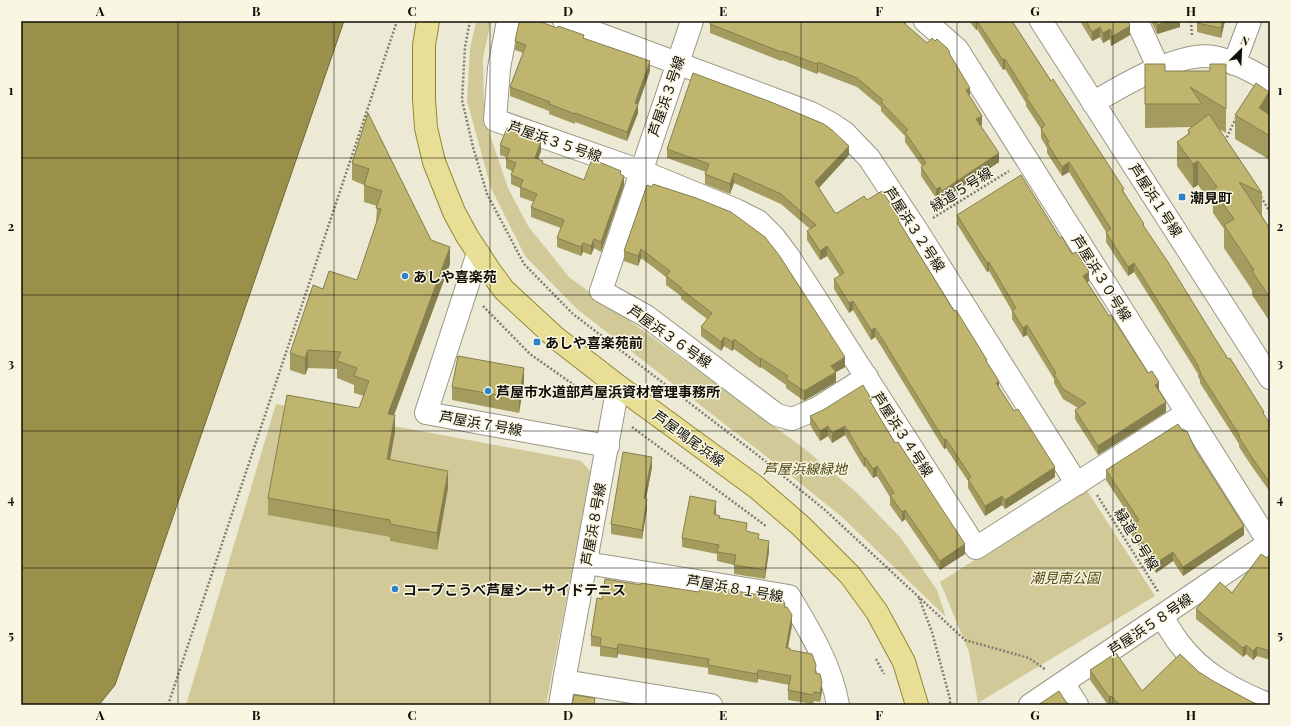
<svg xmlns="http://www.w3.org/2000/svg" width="1291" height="726" font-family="'Playfair Display','Noto Sans JP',serif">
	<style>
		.green { fill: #d1ca98 }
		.water { fill: #9a904a; stroke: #716936 }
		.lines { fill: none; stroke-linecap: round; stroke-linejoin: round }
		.minor-casing { stroke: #9a9885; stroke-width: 24 }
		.major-casing { stroke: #938736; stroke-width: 24 }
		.path { stroke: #807e71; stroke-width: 2.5; stroke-dasharray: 2 2; stroke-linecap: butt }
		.minor { stroke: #fff; stroke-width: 22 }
		.major { stroke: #e8de95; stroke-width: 22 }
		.wall { fill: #a49c5f }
		.shaded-wall { fill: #867f4e }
		.building { fill: #bfb56f; stroke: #867f4e }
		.grid { fill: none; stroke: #100f09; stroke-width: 1; stroke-opacity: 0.55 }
		.poi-dot { fill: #2d80ce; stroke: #f9f6e2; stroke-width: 1.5 }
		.labels { text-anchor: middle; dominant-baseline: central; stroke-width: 3; stroke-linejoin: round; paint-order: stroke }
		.street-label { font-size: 14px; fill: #100f09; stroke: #f9f6e2 }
		.poi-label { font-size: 14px; font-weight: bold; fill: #100f09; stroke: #f9f6e2; text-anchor: start }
		.park-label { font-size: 14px; font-style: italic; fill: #524a14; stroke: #f9f6e2 }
		.neatline { fill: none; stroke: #100f09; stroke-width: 1.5 }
		.grid-label { font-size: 13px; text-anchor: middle; font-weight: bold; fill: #100f09 }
	</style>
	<rect width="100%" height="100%" fill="#ece9d5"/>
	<!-- green -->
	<g class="green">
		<path d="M 476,21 L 491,21 L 483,58 L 484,103 L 491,138 L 508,188 L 528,226 L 569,277 L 743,403 L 806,450 L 856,492 L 900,537 L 937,590 L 946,617 L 841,516 L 786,472 L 577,309 L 525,256 L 491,188 L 467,101 L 470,49 Z"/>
		<path d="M 276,404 L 581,461 L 591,472 L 546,705 L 186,705 Z"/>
		<path d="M 1086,489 L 1155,596 L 978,703 L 969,652 L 940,582 Z"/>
	</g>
	<!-- water -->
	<path class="water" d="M 21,21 L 344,21 L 115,685 L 99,705 L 21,705 Z"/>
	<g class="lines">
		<defs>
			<g id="minor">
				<path d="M 508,21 L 499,68 L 495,120 L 641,171 L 736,210 L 758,221 L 774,237 L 789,257 L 976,548 L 1187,413"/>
				<path d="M 564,21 L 811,113 L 830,123 L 845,133 L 869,158 L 916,229 L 1077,484"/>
				<path d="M 692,21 L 601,291 L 646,316 L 777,415 L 792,419 L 816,409 L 867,377"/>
				<path d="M 925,21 L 957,49 L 1270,544"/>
				<path d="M 1041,21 L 1270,378"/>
				<path d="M 1137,21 L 1159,69"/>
				<path d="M 1234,64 L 1250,21"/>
				<path d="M 1093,103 C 1121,86 1182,50 1214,57 C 1233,61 1254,72 1270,82"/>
				<path d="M 478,253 L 426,413 L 608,446"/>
				<path d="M 618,386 L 564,681 L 711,705"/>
				<path d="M 586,563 L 789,596 C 810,631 831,665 838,705"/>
				<path d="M 1162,617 C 1168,626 1173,635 1179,643 C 1202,674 1235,691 1270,705"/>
				<path d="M 1063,683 L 1077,705"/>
				<path d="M 560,705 L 564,681"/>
				<path d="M 1030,705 L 1269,543"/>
			</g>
			<path id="major" d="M 428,21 L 424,45 L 424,99 L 426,128 L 434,162 L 454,212 L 467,236 L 490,271 L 504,290 L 556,338 L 618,386 L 756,487 L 801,526 L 850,575 L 877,612 L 904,662 L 917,705"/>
		</defs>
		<!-- minor casing -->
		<use href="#minor" class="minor-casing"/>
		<!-- major casing -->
		<use href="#major" class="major-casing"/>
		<!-- path -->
		<g class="path">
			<path d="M 470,21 L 465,47 L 462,100 L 473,147 L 487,194 L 524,264 L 573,314 L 755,453 L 825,510 L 965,640 L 1029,658 L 1046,670"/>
			<path d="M 1191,21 L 1192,36"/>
			<path d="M 1225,141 L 1236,118"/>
			<path d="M 1261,197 L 1270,212"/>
			<path d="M 933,218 L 1009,171"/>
			<path d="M 483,306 L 530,354 L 594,399"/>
			<path d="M 632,427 L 766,526"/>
			<path d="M 1097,495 L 1159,593"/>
			<path d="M 919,598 L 932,632 L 950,699 L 950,705"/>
			<path d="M 876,659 L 884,674"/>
			<path d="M 168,705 L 397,21"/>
		</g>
		<!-- minor -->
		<use href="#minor" class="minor"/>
		<!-- major -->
		<use href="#major" class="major"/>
	</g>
	<!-- wall -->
	<g class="wall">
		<path d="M 906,21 L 906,25 L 927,43 L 950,54 L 970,97 L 982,125 L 981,126 L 999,162 L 942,200 L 940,196 L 936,198 L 921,176 L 921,167 L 922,166 L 905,142 L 905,136 L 881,111 L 881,107 L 857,87 L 818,72 L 817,74 L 782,60 L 781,61 L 710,33 L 710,24 Z"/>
		<path d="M 969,21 L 1012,21 L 1124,192 L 1144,227 L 1216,340 L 1270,424 L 1270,492 L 1253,468 L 1239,447 L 1239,444 L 1200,383 L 1200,380 L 1198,377 L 1198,374 L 1134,272 L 1128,276 L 1106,242 L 1106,232 L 1069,172 L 1062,176 L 1047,153 L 1047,148 L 1041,138 L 1041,129 L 1026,106 L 1026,103 L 1005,69 L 1003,70 L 977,29 L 976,30 Z"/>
		<path d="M 1080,21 L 1128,21 L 1130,35 L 1111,46 L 1110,39 L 1103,43 L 1100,37 L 1092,41 Z"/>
		<path d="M 1151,21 L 1180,21 L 1180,27 L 1157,34 Z"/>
		<path d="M 1225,21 L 1221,38 L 1197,32 L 1197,23 Z"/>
		<path d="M 584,38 L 650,71 L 638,105 L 638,113 L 627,141 L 575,122 L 575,124 L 549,114 L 549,111 L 510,96 L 510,87 L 523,53 L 515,50 L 515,41 Z"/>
		<path d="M 1145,64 L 1165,71 L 1210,71 L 1226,64 L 1226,133 L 1219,129 L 1262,193 L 1262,216 L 1270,229 L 1270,322 L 1252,295 L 1252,290 L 1224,248 L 1224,229 L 1213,213 L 1213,206 L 1198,185 L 1193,188 L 1177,166 L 1177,142 L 1188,134 L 1188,130 L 1191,127 L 1145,128 Z"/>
		<path d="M 368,113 L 431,240 L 450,264 L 394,415 L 395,432 L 390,460 L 448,488 L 437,550 L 390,541 L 390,537 L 268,515 L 268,498 L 359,408 L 364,396 L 354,393 L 354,385 L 337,378 L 337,369 L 308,368 L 305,375 L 290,370 L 290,353 L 323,289 L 357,280 L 376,224 L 377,206 L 364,202 L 364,185 L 352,180 L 352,163 Z"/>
		<path d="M 1235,115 L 1270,115 L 1270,160 L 1235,139 Z"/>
		<path d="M 500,145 L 541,151 L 538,159 L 543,164 L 584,180 L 621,175 L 624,185 L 601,252 L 594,248 L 591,255 L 583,252 L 581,256 L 557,247 L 557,238 L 561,228 L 531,217 L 531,207 L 534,202 L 520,197 L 520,188 L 511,184 L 511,175 L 512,171 L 506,168 L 506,157 L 500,155 Z"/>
		<path d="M 667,149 L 849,155 L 819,188 L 835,213 L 837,213 L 867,200 L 900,223 L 987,363 L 999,388 L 1055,477 L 1005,509 L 1002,505 L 985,516 L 968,488 L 968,481 L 946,448 L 944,449 L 881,346 L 875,337 L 871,340 L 853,310 L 849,313 L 834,289 L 834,279 L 840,276 L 827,256 L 820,260 L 807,240 L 807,231 L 810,229 L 781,204 L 734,183 L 730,194 L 705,184 L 705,174 L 706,172 L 667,158 Z"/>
		<path d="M 647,185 L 845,367 L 836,372 L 836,382 L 804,401 L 786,388 L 786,385 L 761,367 L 760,368 L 734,349 L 732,351 L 724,346 L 721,351 L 701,336 L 701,327 L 707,319 L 681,299 L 681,296 L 666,285 L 666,277 L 641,258 L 638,266 L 624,261 L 624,251 Z"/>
		<path d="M 957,215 L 1060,238 L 1089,281 L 1087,282 L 1109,316 L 1159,391 L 1166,412 L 1098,455 L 1075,419 L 1075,410 L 1078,408 L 1063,399 L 1054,383 L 1054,379 L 1027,335 L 1023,337 L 1012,319 L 1012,311 L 989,271 L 987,272 L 957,224 Z"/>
		<path d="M 524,382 L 519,413 L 452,400 L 452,387 Z"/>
		<path d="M 872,405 L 965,554 L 940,570 L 905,519 L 902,522 L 890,505 L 890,497 L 877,476 L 873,478 L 865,466 L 864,467 L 845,435 L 832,443 L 828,436 L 820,441 L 810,425 L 810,416 Z"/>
		<path d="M 1183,431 L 1195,449 L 1244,535 L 1183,576 L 1173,561 L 1156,573 L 1131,534 L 1131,525 L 1134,523 L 1106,480 L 1106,470 Z"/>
		<path d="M 652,467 L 646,499 L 647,508 L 642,539 L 611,534 L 611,524 Z"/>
		<path d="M 716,510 L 716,515 L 720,518 L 747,532 L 759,540 L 769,551 L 765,579 L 734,574 L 734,565 L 717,561 L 717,554 L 682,547 L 682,538 Z"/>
		<path d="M 1270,555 L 1270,660 L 1257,656 L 1253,660 L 1246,654 L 1243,657 L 1196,619 L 1196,609 L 1232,593 Z"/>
		<path d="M 641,585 L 699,592 L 760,596 L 785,607 L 792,625 L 788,648 L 816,673 L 822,691 L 820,702 L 814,701 L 813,704 L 788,700 L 788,690 L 789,685 L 758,679 L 757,683 L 708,674 L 708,668 L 618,654 L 617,658 L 600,656 L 600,647 L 591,646 L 591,636 L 602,599 Z"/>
		<path d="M 1090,670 L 1142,691 L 1199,672 L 1213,681 L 1252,702 L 1260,705 L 1108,705 L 1090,680 Z"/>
	</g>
	<!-- shaded-wall -->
	<g class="shaded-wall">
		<path d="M 976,21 L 977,21 L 977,29 L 976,30 Z"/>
		<path d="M 1169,21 L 1180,21 L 1180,27 L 1157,34 L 1157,25 Z"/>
		<path d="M 1222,21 L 1225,21 L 1221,38 L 1221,28 Z"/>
		<path d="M 1130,26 L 1130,35 L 1111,46 L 1111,37 Z"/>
		<path d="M 1100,27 L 1100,37 L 1092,41 L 1092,32 Z"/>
		<path d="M 1110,29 L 1110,39 L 1103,43 L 1103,33 Z"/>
		<path d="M 1005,59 L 1005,69 L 1003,70 L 1003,60 Z"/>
		<path d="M 650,61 L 650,71 L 638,105 L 638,113 L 627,141 L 627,132 L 635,103 Z"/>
		<path d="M 818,62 L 818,72 L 817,74 L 817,64 Z"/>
		<path d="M 970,88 L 970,97 L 966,100 L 966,90 Z"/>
		<path d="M 1269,92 L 1269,115 L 1259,108 Z"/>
		<path d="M 982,116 L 982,125 L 976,129 L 976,119 Z"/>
		<path d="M 541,141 L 541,151 L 535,168 L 535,158 Z"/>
		<path d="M 849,146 L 849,155 L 815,192 L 815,182 Z"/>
		<path d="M 999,153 L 999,162 L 942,200 L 942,191 Z"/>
		<path d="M 1198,161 L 1198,185 L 1193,188 L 1193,164 Z"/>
		<path d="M 1069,162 L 1069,172 L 1062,176 L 1062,167 Z"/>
		<path d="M 734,173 L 734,183 L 730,194 L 730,184 Z"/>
		<path d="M 624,176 L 624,185 L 601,252 L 601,242 Z"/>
		<path d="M 940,187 L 940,196 L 936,198 L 936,189 Z"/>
		<path d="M 594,239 L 594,248 L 591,255 L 591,246 Z"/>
		<path d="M 583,243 L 583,252 L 581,256 L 581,247 Z"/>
		<path d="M 827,246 L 827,256 L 820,260 L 820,251 Z"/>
		<path d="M 450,247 L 450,264 L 388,431 L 388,414 Z"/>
		<path d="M 641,249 L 641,258 L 638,266 L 638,256 Z"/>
		<path d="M 989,262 L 989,271 L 987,272 L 987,263 Z"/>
		<path d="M 1134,263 L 1134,272 L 1128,276 L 1128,267 Z"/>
		<path d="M 1089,272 L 1089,281 L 1083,285 L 1083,276 Z"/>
		<path d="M 853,301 L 853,310 L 849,313 L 849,303 Z"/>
		<path d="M 1027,325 L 1027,335 L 1023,337 L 1023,328 Z"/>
		<path d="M 875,328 L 875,337 L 871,340 L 871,330 Z"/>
		<path d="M 724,337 L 724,346 L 721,351 L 721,342 Z"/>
		<path d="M 734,339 L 734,349 L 732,351 L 732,342 Z"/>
		<path d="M 308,350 L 308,368 L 305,375 L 305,358 Z"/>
		<path d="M 845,357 L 845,367 L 831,375 L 831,366 Z"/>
		<path d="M 761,358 L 761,367 L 760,368 L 760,359 Z"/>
		<path d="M 524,368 L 524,382 L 519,413 L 519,399 Z"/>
		<path d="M 836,372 L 836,382 L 804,401 L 804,391 Z"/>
		<path d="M 999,381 L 999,390 L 996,383 Z"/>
		<path d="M 1159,382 L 1159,391 L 1155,385 Z"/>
		<path d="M 1166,402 L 1166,412 L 1098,455 L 1098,446 Z"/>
		<path d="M 395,415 L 395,432 L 387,476 L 387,459 Z"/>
		<path d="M 828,426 L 828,436 L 820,441 L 820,431 Z"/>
		<path d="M 845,426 L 845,435 L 832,443 L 832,433 Z"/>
		<path d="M 946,439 L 946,448 L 944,449 L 944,440 Z"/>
		<path d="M 652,457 L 652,467 L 644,508 L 644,498 Z"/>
		<path d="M 865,457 L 865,466 L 864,467 L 864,458 Z"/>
		<path d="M 877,466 L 877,476 L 873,478 L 873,469 Z"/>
		<path d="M 1055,467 L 1055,477 L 1005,509 L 1005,500 Z"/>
		<path d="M 448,471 L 448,488 L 437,550 L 437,533 Z"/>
		<path d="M 1002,496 L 1002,505 L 985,516 L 985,506 Z"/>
		<path d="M 647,499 L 647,508 L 642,539 L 642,530 Z"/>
		<path d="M 716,501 L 716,510 L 714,524 L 714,514 Z"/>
		<path d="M 905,510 L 905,519 L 902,522 L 902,512 Z"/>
		<path d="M 1244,526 L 1244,535 L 1183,576 L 1183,567 Z"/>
		<path d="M 769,541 L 769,551 L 765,579 L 765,570 Z"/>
		<path d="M 965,544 L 965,554 L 940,570 L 940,561 Z"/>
		<path d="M 1173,552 L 1173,561 L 1156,573 L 1156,563 Z"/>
		<path d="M 792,615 L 792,625 L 786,657 L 786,648 Z"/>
		<path d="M 618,644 L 618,654 L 617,658 L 617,649 Z"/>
		<path d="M 1246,645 L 1246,654 L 1243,657 L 1243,648 Z"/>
		<path d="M 1257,647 L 1257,656 L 1253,660 L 1253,651 Z"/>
		<path d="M 758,670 L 758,679 L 757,683 L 757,674 Z"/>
		<path d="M 822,682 L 822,691 L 820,702 L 820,693 Z"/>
		<path d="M 1111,696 L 1111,705 L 1109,705 L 1109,697 Z"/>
	</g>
	<!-- building -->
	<g class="building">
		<path d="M 520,21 L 538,21 L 557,28 L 558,26 L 584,35 L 583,38 L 650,61 L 635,103 L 638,104 L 627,132 L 575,113 L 575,114 L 549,104 L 550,102 L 510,87 L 526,45 L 515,41 L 518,27 Z"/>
		<path d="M 711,21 L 905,21 L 904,23 L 927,43 L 932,38 L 935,41 L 937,39 L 947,48 L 950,52 L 949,53 L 970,88 L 966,90 L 982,116 L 976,119 L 999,153 L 942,191 L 940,187 L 936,189 L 921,167 L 926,163 L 905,132 L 908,130 L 881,102 L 883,100 L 857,78 L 818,62 L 817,64 L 782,51 L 781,52 L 710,24 Z"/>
		<path d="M 977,21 L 1012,21 L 1051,81 L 1053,79 L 1124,189 L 1122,190 L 1144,224 L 1143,225 L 1168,262 L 1216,340 L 1228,359 L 1230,358 L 1264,412 L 1263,413 L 1270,424 L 1270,483 L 1253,459 L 1239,437 L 1240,436 L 1200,373 L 1201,373 L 1198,367 L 1199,367 L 1134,263 L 1128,267 L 1106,232 L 1111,229 L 1069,162 L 1062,167 L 1047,143 L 1049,142 L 1041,129 L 1045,125 L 1026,97 L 1028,96 L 1005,59 L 1003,60 Z"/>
		<path d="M 1086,21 L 1128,21 L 1130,26 L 1111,37 L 1112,33 L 1110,29 L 1103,33 L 1100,27 L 1092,32 Z"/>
		<path d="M 1155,21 L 1169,21 L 1157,25 Z"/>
		<path d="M 1198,21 L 1222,21 L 1221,28 L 1197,23 Z"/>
		<path d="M 1145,64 L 1165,64 L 1165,71 L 1210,71 L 1210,64 L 1226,64 L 1226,109 L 1190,87 L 1202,104 L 1145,104 Z"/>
		<path d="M 693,73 L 771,102 L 824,124 L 832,130 L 849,146 L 815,182 L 835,213 L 837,213 L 864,196 L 867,200 L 882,191 L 900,218 L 898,220 L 954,311 L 956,310 L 987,360 L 986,361 L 999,381 L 996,383 L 1014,411 L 1018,409 L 1055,467 L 1005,500 L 1002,496 L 985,506 L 968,479 L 971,477 L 946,439 L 944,440 L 881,337 L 875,328 L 871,330 L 853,301 L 849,303 L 834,279 L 844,273 L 827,246 L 820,251 L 807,231 L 816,225 L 781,194 L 734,173 L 730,184 L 705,174 L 709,164 L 667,149 Z"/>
		<path d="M 1256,83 L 1269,92 L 1259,108 L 1270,115 L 1270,136 L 1235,115 Z"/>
		<path d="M 368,113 L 431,240 L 450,247 L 388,414 L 395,415 L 387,459 L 448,471 L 437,533 L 390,524 L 390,520 L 268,498 L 287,395 L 359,408 L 369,381 L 354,376 L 357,368 L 337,361 L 341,352 L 308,350 L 305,358 L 290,353 L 313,285 L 323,289 L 329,271 L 357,280 L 381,209 L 376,208 L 382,191 L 364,185 L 369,169 L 352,163 Z"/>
		<path d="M 1209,114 L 1262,193 L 1239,182 L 1270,229 L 1270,298 L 1252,271 L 1254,270 L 1224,225 L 1234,219 L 1213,190 L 1217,187 L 1198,161 L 1193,164 L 1177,142 L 1190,133 L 1188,130 Z"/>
		<path d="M 507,128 L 541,141 L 535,158 L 543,161 L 542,163 L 584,180 L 592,159 L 621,171 L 620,174 L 624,176 L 601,242 L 594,239 L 591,246 L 583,243 L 581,247 L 557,238 L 564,220 L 531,207 L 537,194 L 520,187 L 523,180 L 511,175 L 516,163 L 506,159 L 510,149 L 500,145 Z"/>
		<path d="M 1021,175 L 1060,238 L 1062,237 L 1072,254 L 1076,252 L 1089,272 L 1083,276 L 1109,316 L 1111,315 L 1148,373 L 1152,371 L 1159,382 L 1155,385 L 1166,402 L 1098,446 L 1075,410 L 1086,403 L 1063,389 L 1054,374 L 1056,373 L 1027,325 L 1023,328 L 1012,310 L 1016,308 L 989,262 L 987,263 L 957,215 Z"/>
		<path d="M 653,184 L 696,198 L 731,212 L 765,237 L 779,255 L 845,357 L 831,366 L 836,372 L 804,391 L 786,379 L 788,376 L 761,358 L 760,359 L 734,339 L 732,342 L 724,337 L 721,342 L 701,327 L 712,313 L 681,289 L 682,288 L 666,276 L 670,271 L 641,249 L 638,256 L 624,251 L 647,185 L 652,187 Z"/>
		<path d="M 458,356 L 524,368 L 519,399 L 452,387 Z"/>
		<path d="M 863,385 L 872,400 L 870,401 L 895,443 L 898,442 L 965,544 L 940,561 L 905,510 L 902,512 L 890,495 L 894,493 L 877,466 L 873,469 L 865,457 L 864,458 L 845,426 L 832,433 L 828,426 L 820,431 L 810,416 L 823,410 Z"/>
		<path d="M 1178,424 L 1183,431 L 1187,431 L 1195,449 L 1244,526 L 1183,567 L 1173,552 L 1156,563 L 1131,525 L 1139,520 L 1106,470 Z"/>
		<path d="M 623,452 L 652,457 L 644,498 L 647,499 L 642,530 L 611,524 Z"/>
		<path d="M 690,496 L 716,501 L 714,514 L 720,516 L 719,518 L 747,523 L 746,531 L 759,534 L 758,539 L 769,541 L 765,570 L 734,565 L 736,555 L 717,552 L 719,545 L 682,538 Z"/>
		<path d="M 1261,554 L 1267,558 L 1269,555 L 1270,555 L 1270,651 L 1257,647 L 1253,651 L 1246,645 L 1243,648 L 1196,609 L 1220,582 L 1232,593 Z"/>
		<path d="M 605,579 L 641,585 L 641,583 L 699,592 L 700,585 L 760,595 L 760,596 L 783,600 L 785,604 L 784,607 L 787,607 L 792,615 L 786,648 L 790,648 L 790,650 L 812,654 L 816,665 L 815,673 L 820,674 L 822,682 L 820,693 L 814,692 L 813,695 L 788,690 L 791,676 L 758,670 L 757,674 L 708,665 L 709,659 L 618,644 L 617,649 L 600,646 L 601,638 L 591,636 L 597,598 L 602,599 Z"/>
		<path d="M 1116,653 L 1142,691 L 1180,654 L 1199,672 L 1213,681 L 1252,702 L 1260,705 L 1120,705 L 1111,696 L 1109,697 L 1090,670 Z"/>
		<path d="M 1059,691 L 1066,702 L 1070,705 L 1038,705 Z"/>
		<path d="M 574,695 L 595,698 L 594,705 L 597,705 L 572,705 Z"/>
	</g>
	<!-- grid -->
	<path class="grid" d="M 178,21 L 178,705M 334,21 L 334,705M 490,21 L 490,705M 646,21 L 646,705M 801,21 L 801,705M 957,21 L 957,705M 1113,21 L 1113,705M 21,158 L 1270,158M 21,295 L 1270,295M 21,431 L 1270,431M 21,568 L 1270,568"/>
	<!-- markers -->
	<g class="poi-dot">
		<rect x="1178" y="193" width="8" height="8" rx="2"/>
		<circle cx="405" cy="276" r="4"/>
		<rect x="533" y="338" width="8" height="8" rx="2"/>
		<circle cx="488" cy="391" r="4"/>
		<circle cx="395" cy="589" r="4"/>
	</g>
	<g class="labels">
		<!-- street labels -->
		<g class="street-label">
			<text transform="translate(666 96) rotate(-71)">芦屋浜３号線</text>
			<text transform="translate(555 141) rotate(19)">芦屋浜３５号線</text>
			<text transform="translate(961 189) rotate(-32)">緑道５号線</text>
			<text transform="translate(1156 200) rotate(57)">芦屋浜１号線</text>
			<text transform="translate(915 229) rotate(57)">芦屋浜３２号線</text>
			<text transform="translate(1102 278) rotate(58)">芦屋浜３０号線</text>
			<text transform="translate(670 336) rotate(35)">芦屋浜３６号線</text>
			<text transform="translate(481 423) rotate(10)">芦屋浜７号線</text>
			<text transform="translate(903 434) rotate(57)">芦屋浜３４号線</text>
			<text transform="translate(689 438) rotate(36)">芦屋鳴尾浜線</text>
			<text transform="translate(593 524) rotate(-80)">芦屋浜８号線</text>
			<text transform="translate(1137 539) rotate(58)">緑道９号線</text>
			<text transform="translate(735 588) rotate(10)">芦屋浜８１号線</text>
			<text transform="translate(1150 624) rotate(-34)">芦屋浜５８号線</text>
		</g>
		<!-- poi labels -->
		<g class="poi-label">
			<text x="1190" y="197">潮見町</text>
			<text x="413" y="276">あしや喜楽苑</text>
			<text x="545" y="342">あしや喜楽苑前</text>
			<text x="496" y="391">芦屋市水道部芦屋浜資材管理事務所</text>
			<text x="403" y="589">コープこうべ芦屋シーサイドテニス</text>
		</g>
		<!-- park labels -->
		<g class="park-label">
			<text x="805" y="468">芦屋浜線緑地</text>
			<text x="1065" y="577">潮見南公園</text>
		</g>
	</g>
	<!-- border -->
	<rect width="1291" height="726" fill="none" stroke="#f9f6e2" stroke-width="44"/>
	<!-- north arrow -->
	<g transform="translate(1241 50) rotate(24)" stroke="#f9f6e2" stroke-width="3" paint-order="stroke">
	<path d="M0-3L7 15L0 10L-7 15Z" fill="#100f09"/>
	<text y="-6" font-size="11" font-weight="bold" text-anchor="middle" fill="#100f09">N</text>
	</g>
	<rect x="22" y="22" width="1247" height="682" class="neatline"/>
	<g class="grid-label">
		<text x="100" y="16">A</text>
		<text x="256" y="16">B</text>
		<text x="412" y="16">C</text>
		<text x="568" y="16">D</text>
		<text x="723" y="16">E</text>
		<text x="879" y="16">F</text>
		<text x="1035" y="16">G</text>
		<text x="1191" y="16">H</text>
		<text x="11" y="95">1</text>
		<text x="1280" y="95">1</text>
		<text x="11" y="231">2</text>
		<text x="1280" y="231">2</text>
		<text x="11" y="368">3</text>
		<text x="1280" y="368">3</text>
		<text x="11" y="504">4</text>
		<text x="1280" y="504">4</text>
		<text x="11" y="640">5</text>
		<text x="1280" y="640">5</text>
		<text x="100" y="720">A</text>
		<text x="256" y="720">B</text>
		<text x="412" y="720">C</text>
		<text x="568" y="720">D</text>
		<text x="723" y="720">E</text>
		<text x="879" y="720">F</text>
		<text x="1035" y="720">G</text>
		<text x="1191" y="720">H</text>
	</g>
</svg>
